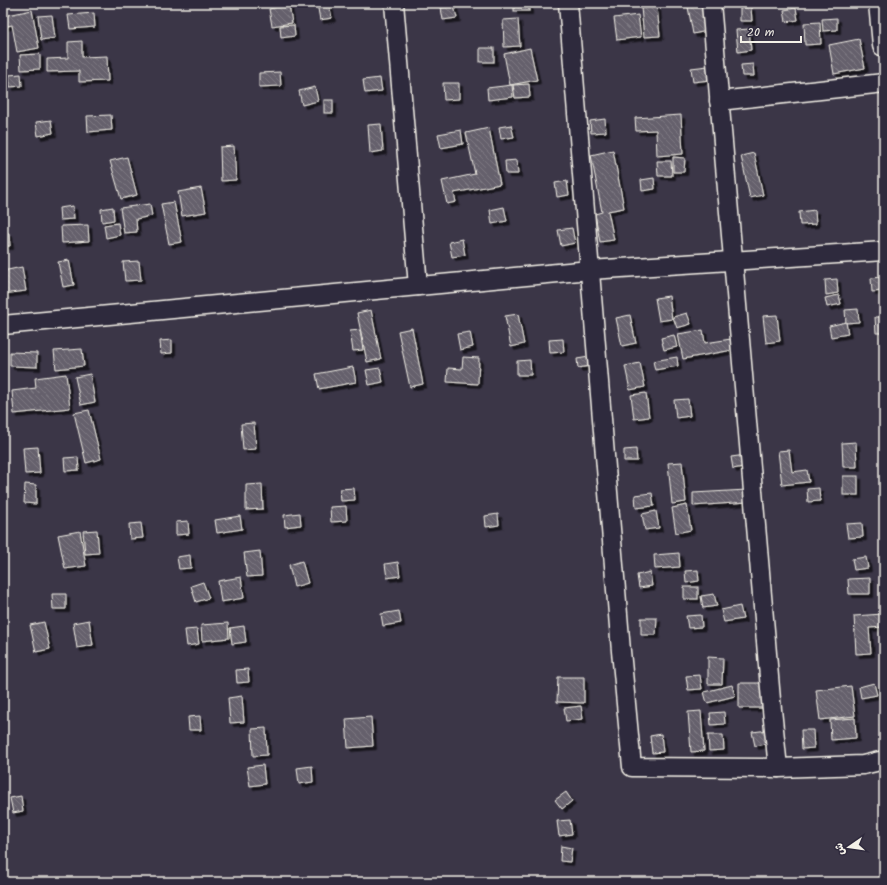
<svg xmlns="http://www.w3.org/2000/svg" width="887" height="885" font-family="Kalam,'Playpen Sans Arabic',sans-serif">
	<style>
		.building { fill: url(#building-back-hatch); stroke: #f4f1e8; filter: url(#shadow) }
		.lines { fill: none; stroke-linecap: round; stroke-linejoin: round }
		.minor-casing { stroke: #f4f1e8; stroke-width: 21 }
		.trunk-casing { stroke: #f4f1e8; stroke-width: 25 }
		.minor { stroke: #2f2a3d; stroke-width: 18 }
		.trunk { stroke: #2f2a3d; stroke-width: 22 }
	</style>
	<defs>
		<pattern id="building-back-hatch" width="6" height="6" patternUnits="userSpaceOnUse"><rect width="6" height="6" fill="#65616c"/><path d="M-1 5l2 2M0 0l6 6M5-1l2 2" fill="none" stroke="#7c7881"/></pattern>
		<filter id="shadow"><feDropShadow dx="3.5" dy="3.5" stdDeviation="0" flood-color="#0009"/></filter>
	</defs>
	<rect width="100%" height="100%" fill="#3b3647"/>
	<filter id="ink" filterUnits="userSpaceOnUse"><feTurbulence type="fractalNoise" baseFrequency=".025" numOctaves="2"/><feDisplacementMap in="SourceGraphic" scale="8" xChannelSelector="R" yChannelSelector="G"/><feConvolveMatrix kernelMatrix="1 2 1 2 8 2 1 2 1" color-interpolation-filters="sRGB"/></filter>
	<g filter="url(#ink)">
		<!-- building -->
		<g class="building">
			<path d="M 317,3 L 333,3 L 329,4 L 332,18 L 320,20 Z"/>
			<rect x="514" y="3" width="15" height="8"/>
			<path d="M 702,4 L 707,31 L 693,34 L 688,7 Z"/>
			<path d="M 289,5 L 292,23 L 272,26 L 269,9 Z"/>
			<path d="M 454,6 L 457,18 L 443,20 L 441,8 Z"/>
			<path d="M 657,7 L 660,36 L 644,37 L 641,8 Z"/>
			<path d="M 751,7 L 752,21 L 740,21 L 740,8 Z"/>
			<path d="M 796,8 L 798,20 L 786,22 L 784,10 Z"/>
			<path d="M 32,10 L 39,48 L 17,52 L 12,25 L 3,27 L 3,16 Z"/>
			<path d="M 94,13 L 95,27 L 70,29 L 68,15 Z"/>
			<path d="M 52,15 L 55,38 L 41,40 L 38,16 Z"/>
			<path d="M 638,15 L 641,37 L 617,40 L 614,18 Z"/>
			<path d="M 837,18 L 837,30 L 823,31 L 822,19 Z"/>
			<path d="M 518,19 L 520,46 L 504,47 L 503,20 Z"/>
			<path d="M 820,22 L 821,44 L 805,45 L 804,23 Z"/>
			<path d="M 294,25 L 295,36 L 281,38 L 280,26 Z"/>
			<path d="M 749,29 L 751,50 L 738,52 L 736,30 Z"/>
			<path d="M 859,39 L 865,68 L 834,74 L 829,45 Z"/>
			<path d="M 82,41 L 82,57 L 107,56 L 108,81 L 79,82 L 79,71 L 47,72 L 47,59 L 68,58 L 68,42 Z"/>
			<rect x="480" y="48" width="14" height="14"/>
			<path d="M 530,48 L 537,80 L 510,85 L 504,54 Z"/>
			<path d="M 40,54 L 40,69 L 21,70 L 20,55 Z"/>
			<path d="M 753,64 L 754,76 L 742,76 L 741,65 Z"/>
			<path d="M 708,66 L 710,80 L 693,82 L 691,68 Z"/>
			<path d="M 280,72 L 281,86 L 259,87 L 259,73 Z"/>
			<path d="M 21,74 L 22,86 L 10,87 L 9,75 Z"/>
			<path d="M 380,78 L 382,91 L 365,93 L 363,80 Z"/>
			<path d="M 443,83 L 459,83 L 459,99 L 444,100 Z"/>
			<path d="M 529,84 L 530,97 L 515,98 L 513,85 Z"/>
			<path d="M 512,85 L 513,97 L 488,100 L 487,88 Z"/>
			<path d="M 315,87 L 318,101 L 302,105 L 299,91 Z"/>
			<rect x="324" y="100" width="9" height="13"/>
			<path d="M 111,115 L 112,130 L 88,132 L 87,116 Z"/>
			<path d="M 681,115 L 683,154 L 657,156 L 656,130 L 636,131 L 635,118 Z"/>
			<path d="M 605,119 L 606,132 L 591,133 L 590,121 Z"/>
			<path d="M 51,120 L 53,133 L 38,136 L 36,122 Z"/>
			<path d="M 381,124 L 383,151 L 370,153 L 368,125 Z"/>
			<path d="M 511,125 L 514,137 L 501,139 L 499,127 Z"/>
			<path d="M 489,128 L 500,184 L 454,193 L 456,202 L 447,204 L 442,181 L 475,174 L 466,133 Z"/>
			<path d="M 461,130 L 463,144 L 441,148 L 438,134 Z"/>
			<path d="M 234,146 L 236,180 L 221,181 L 220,147 Z"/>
			<path d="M 613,150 L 624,208 L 608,211 L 614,240 L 600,242 L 595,214 L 602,212 L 591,155 Z"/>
			<path d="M 754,153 L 763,195 L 750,198 L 741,156 Z"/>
			<path d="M 127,157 L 137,195 L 121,199 L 110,161 Z"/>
			<path d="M 673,157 L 685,158 L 684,172 L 673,172 Z"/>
			<path d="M 517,160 L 518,174 L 506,174 L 505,161 Z"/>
			<path d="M 657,161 L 671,161 L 672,176 L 658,176 Z"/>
			<path d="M 654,178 L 655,189 L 642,191 L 641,180 Z"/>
			<path d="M 567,181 L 569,195 L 557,197 L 555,183 Z"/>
			<path d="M 201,188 L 206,212 L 182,216 L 178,192 Z"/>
			<path d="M 174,202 L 182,242 L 169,244 L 161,204 Z"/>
			<path d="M 150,204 L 152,216 L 136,219 L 137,232 L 124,233 L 120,208 Z"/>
			<path d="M 73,206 L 74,219 L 60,220 L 59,208 Z"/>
			<path d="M 113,207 L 114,220 L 102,222 L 101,209 Z"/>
			<path d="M 504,207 L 507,221 L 492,224 L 490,210 Z"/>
			<path d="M 815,210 L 816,224 L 800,225 L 799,212 Z"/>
			<path d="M 118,223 L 120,235 L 106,238 L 104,225 Z"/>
			<path d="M 88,225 L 89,241 L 62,243 L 61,226 Z"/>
			<path d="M 572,228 L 575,243 L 561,246 L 558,230 Z"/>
			<path d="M 3,233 L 9,233 L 10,246 L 3,246 Z"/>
			<path d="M 462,239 L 465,255 L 452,257 L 449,242 Z"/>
			<path d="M 69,260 L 74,285 L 63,287 L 58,262 Z"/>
			<path d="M 139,261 L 141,280 L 125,281 L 123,262 Z"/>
			<path d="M 22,267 L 26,291 L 3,294 L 3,271 Z"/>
			<path d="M 883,277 L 884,291 L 872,292 L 871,278 Z"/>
			<path d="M 837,279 L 838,293 L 826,295 L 825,280 Z"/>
			<path d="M 839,295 L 841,304 L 827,307 L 825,298 Z"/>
			<path d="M 669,296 L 672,319 L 659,321 L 655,298 Z"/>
			<path d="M 858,309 L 859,322 L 846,323 L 845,310 Z"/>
			<path d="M 371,310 L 381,359 L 367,362 L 357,313 Z"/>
			<path d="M 687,313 L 691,324 L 677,328 L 673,317 Z"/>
			<path d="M 518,314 L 524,344 L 511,347 L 505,316 Z"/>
			<path d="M 630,315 L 636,343 L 622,346 L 616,318 Z"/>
			<path d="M 777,315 L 780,341 L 766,343 L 763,316 Z"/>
			<path d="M 875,317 L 884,317 L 884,333 L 876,333 Z"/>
			<path d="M 846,322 L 848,334 L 831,337 L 829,326 Z"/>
			<path d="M 412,328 L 423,384 L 410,387 L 398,331 Z"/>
			<path d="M 360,330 L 363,350 L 353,351 L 350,331 Z"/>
			<path d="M 703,330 L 705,343 L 731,339 L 733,350 L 683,359 L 678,334 Z"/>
			<path d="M 470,332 L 473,347 L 460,350 L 457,334 Z"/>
			<path d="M 674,335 L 677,347 L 664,350 L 661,338 Z"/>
			<path d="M 563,339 L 564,352 L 550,353 L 549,340 Z"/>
			<path d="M 172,340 L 172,353 L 161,354 L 160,341 Z"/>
			<path d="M 82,349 L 84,366 L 56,369 L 54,351 Z"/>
			<path d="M 10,352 L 37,353 L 37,367 L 10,366 Z"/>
			<path d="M 601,355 L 603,364 L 578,368 L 577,359 Z"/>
			<path d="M 463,357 L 479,358 L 478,384 L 447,382 L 448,368 L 462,369 Z"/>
			<path d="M 677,357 L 678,366 L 655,370 L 653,361 Z"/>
			<path d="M 530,360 L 531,375 L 517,375 L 517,361 Z"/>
			<path d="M 640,363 L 645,387 L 630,390 L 625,366 Z"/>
			<path d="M 353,367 L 356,382 L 319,389 L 316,374 Z"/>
			<path d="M 380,368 L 383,382 L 369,385 L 366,370 Z"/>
			<path d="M 66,374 L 70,408 L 14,414 L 12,391 L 36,388 L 35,378 Z"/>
			<path d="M 90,374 L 95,402 L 81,405 L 75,377 Z"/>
			<path d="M 646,393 L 649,417 L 634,419 L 631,395 Z"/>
			<path d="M 688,399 L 690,416 L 676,418 L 674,400 Z"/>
			<path d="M 89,410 L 101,459 L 86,463 L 74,413 Z"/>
			<path d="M 254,423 L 256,449 L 243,450 L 241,424 Z"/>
			<path d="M 856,442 L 857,467 L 843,467 L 842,443 Z"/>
			<path d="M 38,447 L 40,473 L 25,474 L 23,448 Z"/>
			<path d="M 636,449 L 637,461 L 624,461 L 624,450 Z"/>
			<path d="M 789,450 L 792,472 L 807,470 L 809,482 L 782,485 L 778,451 Z"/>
			<path d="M 746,455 L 748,466 L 733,469 L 731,457 Z"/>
			<path d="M 78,457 L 79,470 L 65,471 L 64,458 Z"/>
			<path d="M 682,462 L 686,502 L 672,504 L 668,463 Z"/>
			<rect x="843" y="476" width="15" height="19"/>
			<path d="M 25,484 L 36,485 L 36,504 L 24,503 Z"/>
			<path d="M 262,484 L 263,509 L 246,510 L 246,485 Z"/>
			<path d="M 354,488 L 355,500 L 341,501 L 340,489 Z"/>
			<path d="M 819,488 L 820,501 L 808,502 L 807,489 Z"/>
			<path d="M 747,490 L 748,502 L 693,506 L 693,493 Z"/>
			<path d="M 652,493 L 654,506 L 636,508 L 635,495 Z"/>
			<path d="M 687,505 L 691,530 L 676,533 L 672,508 Z"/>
			<path d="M 346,506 L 347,521 L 331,522 L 330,507 Z"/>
			<path d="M 656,511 L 659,528 L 645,530 L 642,514 Z"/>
			<path d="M 300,513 L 301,525 L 285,527 L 284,515 Z"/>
			<path d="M 498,514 L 499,525 L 486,527 L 485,516 Z"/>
			<path d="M 240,516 L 242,529 L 217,533 L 215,520 Z"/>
			<path d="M 188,521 L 189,534 L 176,535 L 176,522 Z"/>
			<path d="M 141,523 L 143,538 L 130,539 L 129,524 Z"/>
			<path d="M 862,523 L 863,537 L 848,538 L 846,524 Z"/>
			<path d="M 97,530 L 99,553 L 85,554 L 83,531 Z"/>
			<path d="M 80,531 L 86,566 L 65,569 L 58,535 Z"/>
			<path d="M 260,551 L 262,576 L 247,577 L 244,553 Z"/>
			<path d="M 679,553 L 680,567 L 655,569 L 654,555 Z"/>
			<path d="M 190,555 L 191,568 L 179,569 L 177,557 Z"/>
			<path d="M 866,557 L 868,568 L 854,570 L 852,559 Z"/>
			<path d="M 302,561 L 308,583 L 294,587 L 289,565 Z"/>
			<path d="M 398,562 L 400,576 L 387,578 L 385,564 Z"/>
			<path d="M 698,570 L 699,581 L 686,583 L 685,571 Z"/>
			<path d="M 650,572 L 652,586 L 639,588 L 637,575 Z"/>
			<path d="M 241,577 L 244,598 L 221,602 L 218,581 Z"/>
			<path d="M 870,578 L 870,594 L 849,594 L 848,579 Z"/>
			<path d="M 203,582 L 209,598 L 196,602 L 191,586 Z"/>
			<rect x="684" y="587" width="14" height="12"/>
			<path d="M 52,594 L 66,594 L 66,609 L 53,609 Z"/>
			<path d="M 714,594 L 717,606 L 703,608 L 701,596 Z"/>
			<path d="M 740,606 L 743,619 L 724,622 L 721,610 Z"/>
			<path d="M 399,611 L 401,623 L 383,626 L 381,614 Z"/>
			<path d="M 883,614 L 884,627 L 869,628 L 871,653 L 856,654 L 854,616 Z"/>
			<path d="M 701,615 L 702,627 L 688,628 L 686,616 Z"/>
			<path d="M 641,618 L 657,618 L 656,635 L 641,635 Z"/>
			<path d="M 89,620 L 93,645 L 77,648 L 73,623 Z"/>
			<path d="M 44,622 L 50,649 L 36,652 L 30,625 Z"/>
			<path d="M 228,623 L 229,638 L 202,641 L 201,625 Z"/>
			<path d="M 244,626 L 246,642 L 232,644 L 230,628 Z"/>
			<path d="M 197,629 L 199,644 L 187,646 L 185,630 Z"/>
			<path d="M 708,657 L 723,658 L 722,684 L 708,684 Z"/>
			<path d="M 248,669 L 249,682 L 237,683 L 236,670 Z"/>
			<path d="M 700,675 L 702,689 L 688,690 L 686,676 Z"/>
			<path d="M 558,677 L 584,677 L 584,703 L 557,702 Z"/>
			<path d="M 739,683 L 768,683 L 769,708 L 739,708 Z"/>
			<path d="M 874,683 L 877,695 L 861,698 L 859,687 Z"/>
			<path d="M 732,685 L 735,696 L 707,703 L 704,692 Z"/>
			<path d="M 851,686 L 855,716 L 820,720 L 816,690 Z"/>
			<path d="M 242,696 L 244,722 L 230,723 L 228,698 Z"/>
			<path d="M 581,706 L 583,719 L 566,721 L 564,708 Z"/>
			<path d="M 701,711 L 704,751 L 691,752 L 688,712 Z"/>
			<path d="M 724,712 L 725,724 L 711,725 L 710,713 Z"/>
			<path d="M 200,716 L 201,730 L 189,730 L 188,717 Z"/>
			<path d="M 371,717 L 373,746 L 348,748 L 346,719 Z"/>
			<path d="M 855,718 L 856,738 L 831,740 L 830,720 Z"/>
			<path d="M 884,723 L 884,734 L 882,735 L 880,724 Z"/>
			<path d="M 266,728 L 267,755 L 253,756 L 252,729 Z"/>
			<path d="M 769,730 L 771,743 L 755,746 L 752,732 Z"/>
			<path d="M 801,730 L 813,730 L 814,748 L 802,749 Z"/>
			<path d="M 661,734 L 663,752 L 652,753 L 650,736 Z"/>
			<path d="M 708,735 L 723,735 L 724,750 L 709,751 Z"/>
			<path d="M 263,765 L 265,784 L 250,786 L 247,767 Z"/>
			<path d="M 312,766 L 313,782 L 299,784 L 297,768 Z"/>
			<path d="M 566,792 L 572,801 L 562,809 L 555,800 Z"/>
			<path d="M 21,796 L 23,811 L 13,813 L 10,798 Z"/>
			<path d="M 570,820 L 572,834 L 559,836 L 557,821 Z"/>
			<path d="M 561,846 L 572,848 L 570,862 L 560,861 Z"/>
		</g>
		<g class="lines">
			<defs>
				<g id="minor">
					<path d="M 394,3 L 418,286"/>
					<path d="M 568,3 L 621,651 L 632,767 L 778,768 L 863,765 L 884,760"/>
					<path d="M 711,3 L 771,700 L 778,768"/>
					<path d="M 719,101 L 884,83"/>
					<path d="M 3,325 L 590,270 L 884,251"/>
				</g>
				<path id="trunk" d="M 880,3 L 884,45"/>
			</defs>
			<!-- minor casing -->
			<use href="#minor" class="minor-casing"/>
			<!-- trunk casing -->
			<use href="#trunk" class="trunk-casing"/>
			<!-- minor -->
			<use href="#minor" class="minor"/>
			<!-- trunk -->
			<use href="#trunk" class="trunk"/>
		</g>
	</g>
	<!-- margin -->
	<rect width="887" height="885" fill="none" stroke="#2f2a3d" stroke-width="16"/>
	<rect x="8" y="8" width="871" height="869" fill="none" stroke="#f4f1e8" stroke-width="1.5" filter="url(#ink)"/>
	<!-- north arrow -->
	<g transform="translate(849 847) rotate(257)" stroke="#2f2a3d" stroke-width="3" paint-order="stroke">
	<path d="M0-3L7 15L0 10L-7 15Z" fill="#f4f1e8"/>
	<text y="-6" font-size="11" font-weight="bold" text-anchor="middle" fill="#f4f1e8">ش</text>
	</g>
	<!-- scale -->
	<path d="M741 36v6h60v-6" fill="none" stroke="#f4f1e8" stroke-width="2"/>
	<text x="747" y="36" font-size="12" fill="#f4f1e8" stroke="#2f2a3d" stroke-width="3" paint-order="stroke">20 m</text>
</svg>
